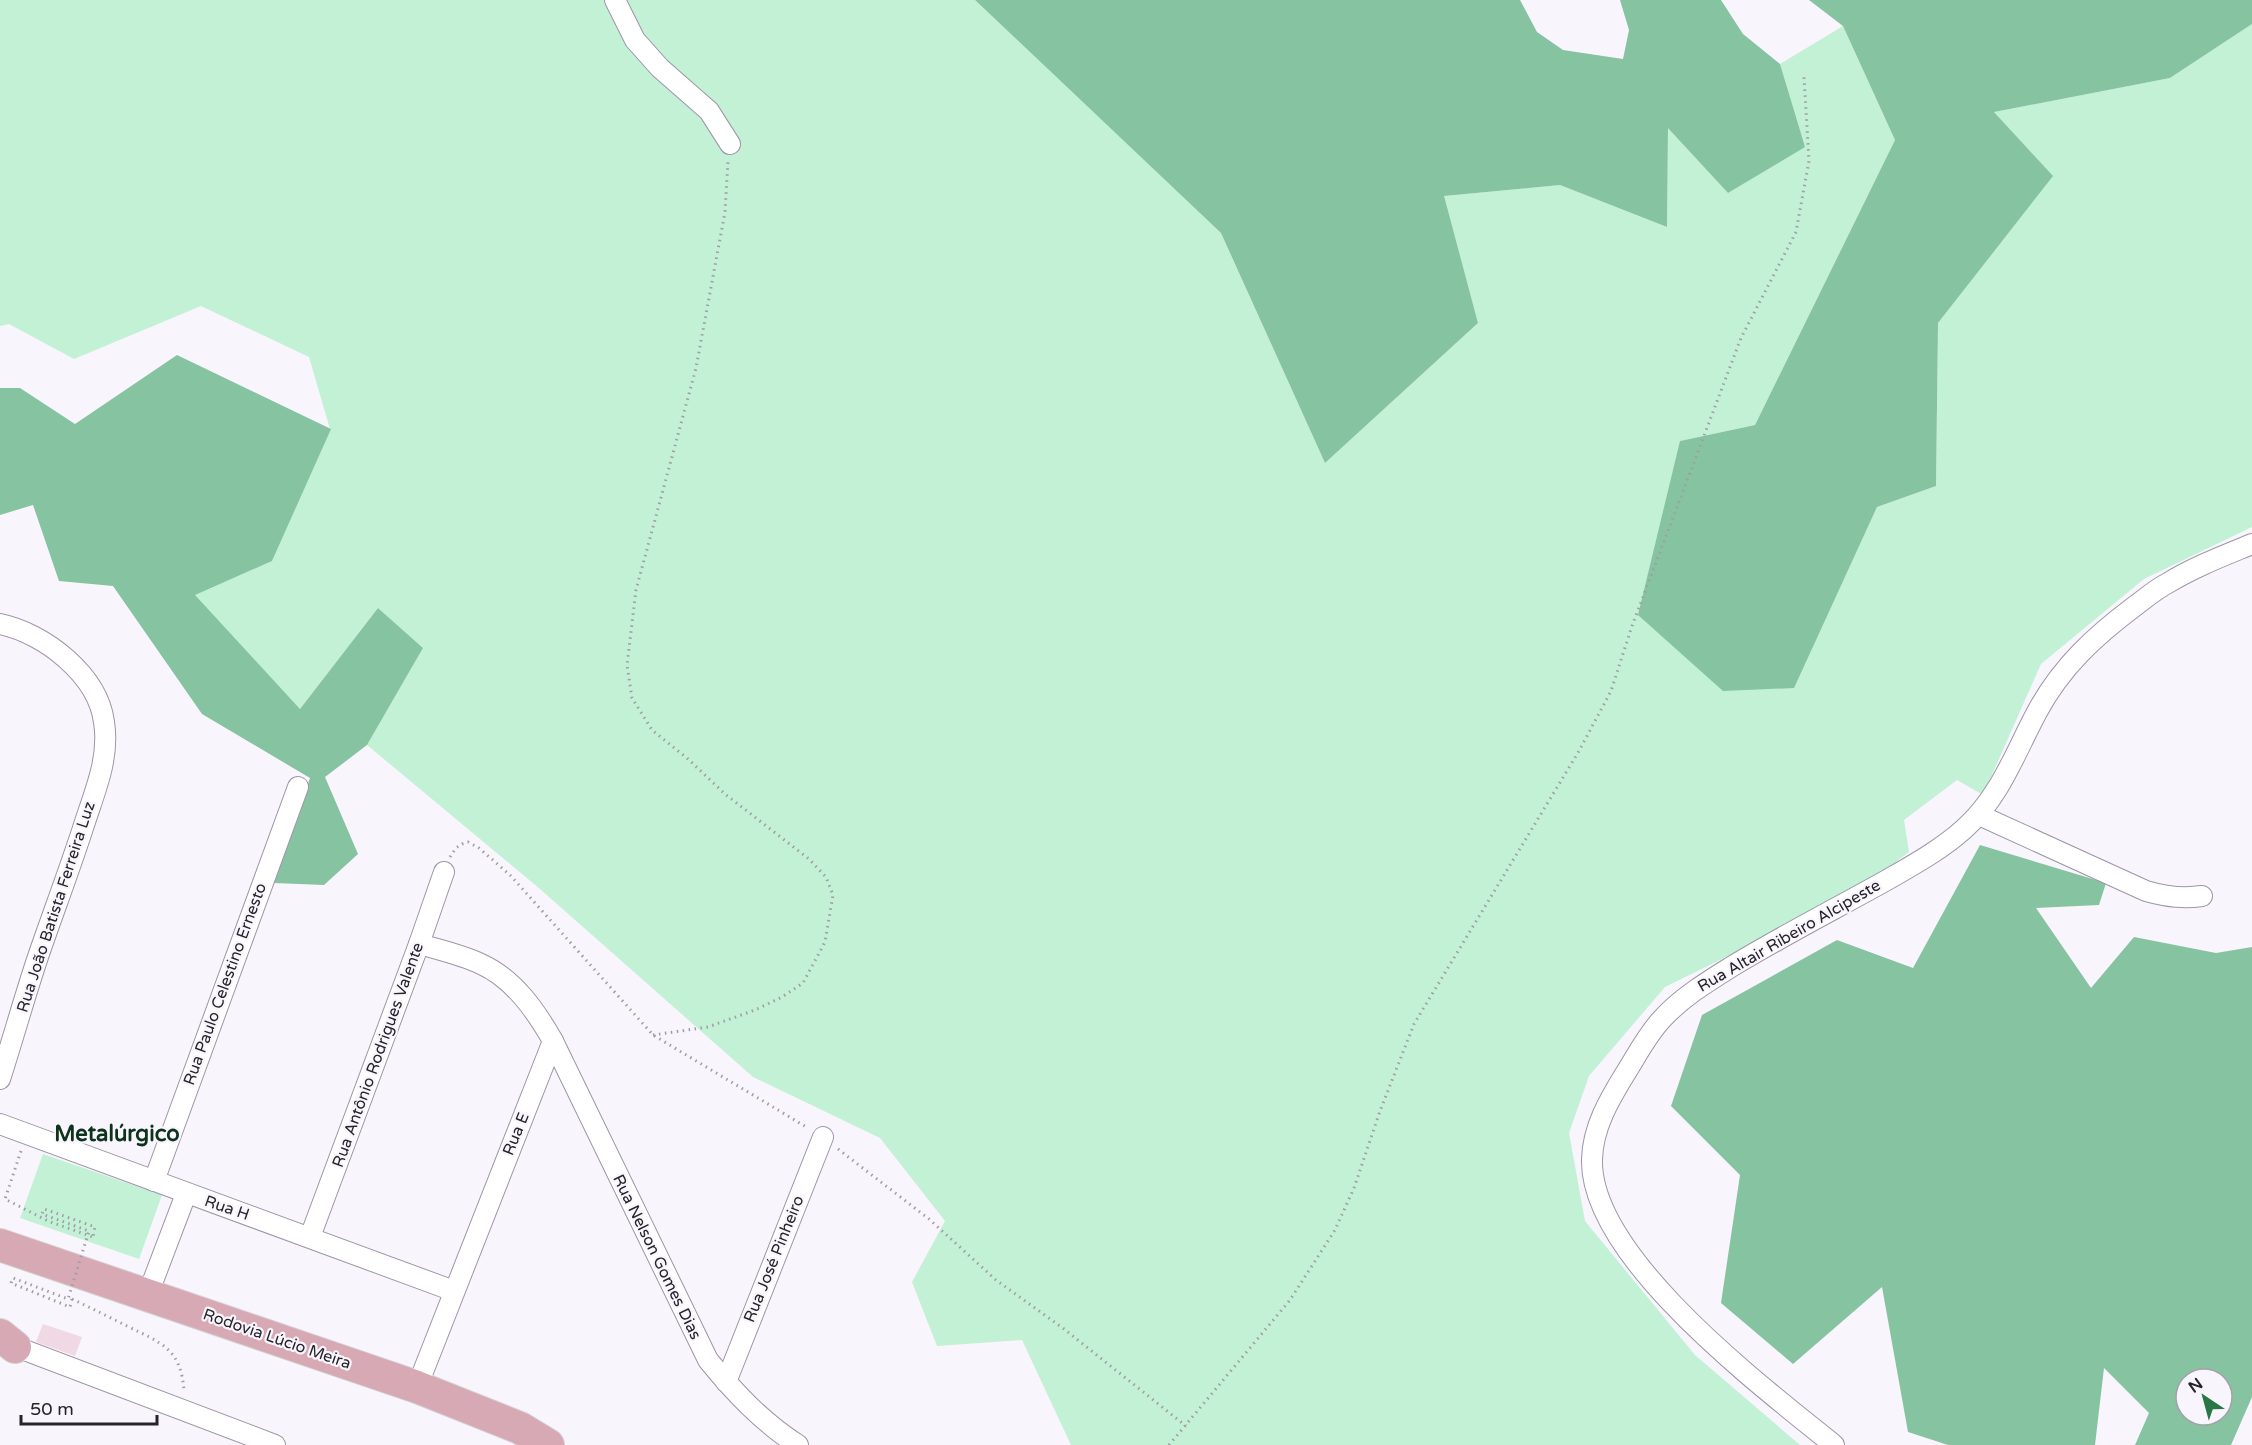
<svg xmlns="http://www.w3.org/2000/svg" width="2252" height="1445" font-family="'Varela Round',sans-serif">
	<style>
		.green { fill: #c2f1d6 }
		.forest { fill: #86c3a1; fill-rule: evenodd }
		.building { fill: #f0d9e4 }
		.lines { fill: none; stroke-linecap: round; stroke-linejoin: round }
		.street-casing { stroke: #9e95a8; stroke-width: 22 }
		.primary-casing { stroke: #d4d3d4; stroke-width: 34 }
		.path { stroke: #a19da5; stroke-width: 3; stroke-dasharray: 1.5 4.5; stroke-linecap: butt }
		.street { stroke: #fff; stroke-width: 20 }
		.primary { stroke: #d7a9b5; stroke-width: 32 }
		.path-bridge { stroke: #a19da5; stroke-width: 3; stroke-dasharray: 1.5 4.5; stroke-linecap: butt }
		.labels { text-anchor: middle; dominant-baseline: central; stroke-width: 4.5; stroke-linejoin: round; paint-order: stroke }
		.street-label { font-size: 16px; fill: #26232a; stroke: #f9f5fd }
		.district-label { font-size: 22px; font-weight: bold; fill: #0e331c; stroke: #f9f5fd }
	</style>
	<rect width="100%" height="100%" fill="#f9f5fd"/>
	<!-- green -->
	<g class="green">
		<path d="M 0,0 L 975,0 L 1221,233 L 1325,463 L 1478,323 L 1443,196 L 1560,185 L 1667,227 L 1668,127 L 1728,193 L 1804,147 L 1780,64 L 1843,26 L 1895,140 L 1755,425 L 1680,441 L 1793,688 L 1877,507 L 1936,486 L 1938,323 L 2052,176 L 1994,112 L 2170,78 L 2252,24 L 2252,527 L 2144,579 L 2041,664 L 1983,795 L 1957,780 L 1904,820 L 1909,852 L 1852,895 L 1665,987 L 1589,1076 L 1569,1133 L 1585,1221 L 1695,1355 L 1800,1445 L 1071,1445 L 1022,1340 L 937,1346 L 912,1282 L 945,1221 L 880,1138 L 753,1077 L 540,889 L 367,745 L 423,648 L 378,608 L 300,709 L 194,595 L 272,561 L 330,429 L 309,357 L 201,306 L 74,359 L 9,324 L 0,326 Z"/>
		<path d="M 43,1154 L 162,1195 L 139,1259 L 20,1218 Z"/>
	</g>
	<!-- forest -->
	<g class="forest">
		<path d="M 975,0 L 1520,0 L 1537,32 L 1563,50 L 1623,59 L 1629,30 L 1620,0 L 1721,0 L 1743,34 L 1780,64 L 1805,147 L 1728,193 L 1668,128 L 1667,227 L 1560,185 L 1444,196 L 1478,323 L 1325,463 L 1221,233 Z"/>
		<path d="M 1809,0 L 2252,0 L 2252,24 L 2170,78 L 1994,112 L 2053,176 L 1938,323 L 1936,486 L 1877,507 L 1794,688 L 1723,691 L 1638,615 L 1680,441 L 1755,425 L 1895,140 L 1843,26 Z"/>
		<path d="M 177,355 L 331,429 L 272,561 L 195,595 L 300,709 L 378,608 L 423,648 L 367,745 L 325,777 L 358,854 L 324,885 L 274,883 L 310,778 L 202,714 L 113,586 L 59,581 L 33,505 L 0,515 L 0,388 L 20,388 L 75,424 Z"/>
		<path d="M 1980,845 L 2106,883 L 2099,905 L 2036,908 L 2091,988 L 2134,937 L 2216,953 L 2252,947 L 2252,1397 L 2231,1445 L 2135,1445 L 2149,1413 L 2104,1368 L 2095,1445 L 1948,1445 L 1908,1432 L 1882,1287 L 1793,1364 L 1721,1303 L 1740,1175 L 1671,1106 L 1702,1015 L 1837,940 L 1913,968 ZM 2186,1379 L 2222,1379 L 2222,1415 L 2186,1415 Z"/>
	</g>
	<!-- building -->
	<path class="building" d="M 43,1324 L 82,1337 L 75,1356 L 36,1342 Z"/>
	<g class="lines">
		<defs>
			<g id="street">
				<path d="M 615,0 L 635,40 L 660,68 L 709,111 L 730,144"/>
				<path d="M 0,624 C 44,633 98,675 104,722 C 110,759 94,793 83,828 C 70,868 55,908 41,948 C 26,991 14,1036 0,1079"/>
				<path d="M 1979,815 L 2146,891 C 2166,897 2182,899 2202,896"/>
				<path d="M 553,1041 L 708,1360 C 734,1392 762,1422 798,1445"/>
				<path d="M 0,1124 L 454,1291"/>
				<path d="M 154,1181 L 298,787"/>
				<path d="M 310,1237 L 419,944 L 444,872"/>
				<path d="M 148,1294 L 186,1194"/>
				<path d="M 6,1343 L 275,1445"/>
				<path d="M 726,1382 L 823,1137"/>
				<path d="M 417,1387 L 553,1041 C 536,1011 514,979 481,964 C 462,955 440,950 419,944"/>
				<path d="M 1834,1445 C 1764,1388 1589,1257 1592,1159 C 1593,1127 1609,1100 1625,1074 C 1637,1055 1647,1035 1662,1019 C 1681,998 1707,982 1731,967 C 1782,936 1835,909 1887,880 C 1913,865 1942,849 1964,829 C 2000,797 2015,753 2037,712 C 2061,667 2095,636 2135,606 C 2146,598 2156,589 2168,583 C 2194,567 2223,556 2252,544"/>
			</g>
			<g id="primary">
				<path d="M 0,1245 L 417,1387 L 520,1428 L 548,1445"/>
				<path d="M 0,1335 L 15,1347"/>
			</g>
		</defs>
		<!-- street casing -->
		<use href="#street" class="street-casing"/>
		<!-- primary casing -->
		<use href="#primary" class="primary-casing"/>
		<!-- path -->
		<g class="path">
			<path d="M 450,857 L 456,848 L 462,844 L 468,842 L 479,848 L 510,875 L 653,1035 L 808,1128"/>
			<path d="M 653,1035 L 708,1027 L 755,1010 L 782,997 L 803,983 L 825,942 L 833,895 L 826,877 L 809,859 L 725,794 L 687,758 L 652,730 L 632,698 L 627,665 L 636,590 L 696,368 L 725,212 L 728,161"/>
			<path d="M 838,1149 L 929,1219 L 996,1280 L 1064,1329 L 1186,1426"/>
			<path d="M 21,1151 L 5,1199 L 48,1221 L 93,1237"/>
			<path d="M 72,1299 C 91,1308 109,1317 127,1326 C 161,1343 181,1348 184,1391"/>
			<path d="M 1169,1445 L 1290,1300 L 1335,1230 L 1354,1188 L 1380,1111 L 1414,1024 L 1579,751 L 1611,691 L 1632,626 L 1741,338 L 1796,232 L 1809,161 L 1804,77"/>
		</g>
		<!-- street -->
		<use href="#street" class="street"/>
		<!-- primary -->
		<use href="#primary" class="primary"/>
		<!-- path-bridge -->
		<path class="path-bridge" d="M 72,1299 L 70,1307 L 11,1283 L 13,1278 L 68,1299 L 89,1231 L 42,1214 L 44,1209 L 95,1227 L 93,1237"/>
	</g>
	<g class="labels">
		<!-- street labels -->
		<g class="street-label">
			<text transform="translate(56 907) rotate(-72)">Rua João Batista Ferreira Luz</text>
			<text transform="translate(1789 936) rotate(-30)">Rua Altair Ribeiro Alcipeste</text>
			<text transform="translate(225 984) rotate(-70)">Rua Paulo Celestino Ernesto</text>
			<text transform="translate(378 1055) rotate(-70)">Rua Antônio Rodrigues Valente</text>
			<text transform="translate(516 1134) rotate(-68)">Rua E</text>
			<text transform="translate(227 1208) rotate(19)">Rua H</text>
			<text transform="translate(657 1257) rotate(64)">Rua Nelson Gomes Dias</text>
			<text transform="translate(774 1259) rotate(-68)">Rua José Pinheiro</text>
			<text transform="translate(277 1339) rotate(19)">Rodovia Lúcio Meira</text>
		</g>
		<!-- district labels -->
		<g class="district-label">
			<text x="117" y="1134">Metalúrgico</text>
		</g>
	</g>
	<!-- north arrow -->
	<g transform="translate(2204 1397) rotate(324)"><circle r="28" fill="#f9f5fd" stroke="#a5a1a9" stroke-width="1.5"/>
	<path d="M0-4.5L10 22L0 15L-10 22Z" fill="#297747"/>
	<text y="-9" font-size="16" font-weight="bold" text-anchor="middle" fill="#26232a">N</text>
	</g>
	<!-- scale -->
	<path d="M21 1415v9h136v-9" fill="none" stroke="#26232a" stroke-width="3"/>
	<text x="30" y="1415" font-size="18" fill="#26232a" stroke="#f9f5fd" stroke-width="4.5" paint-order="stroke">50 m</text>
</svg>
